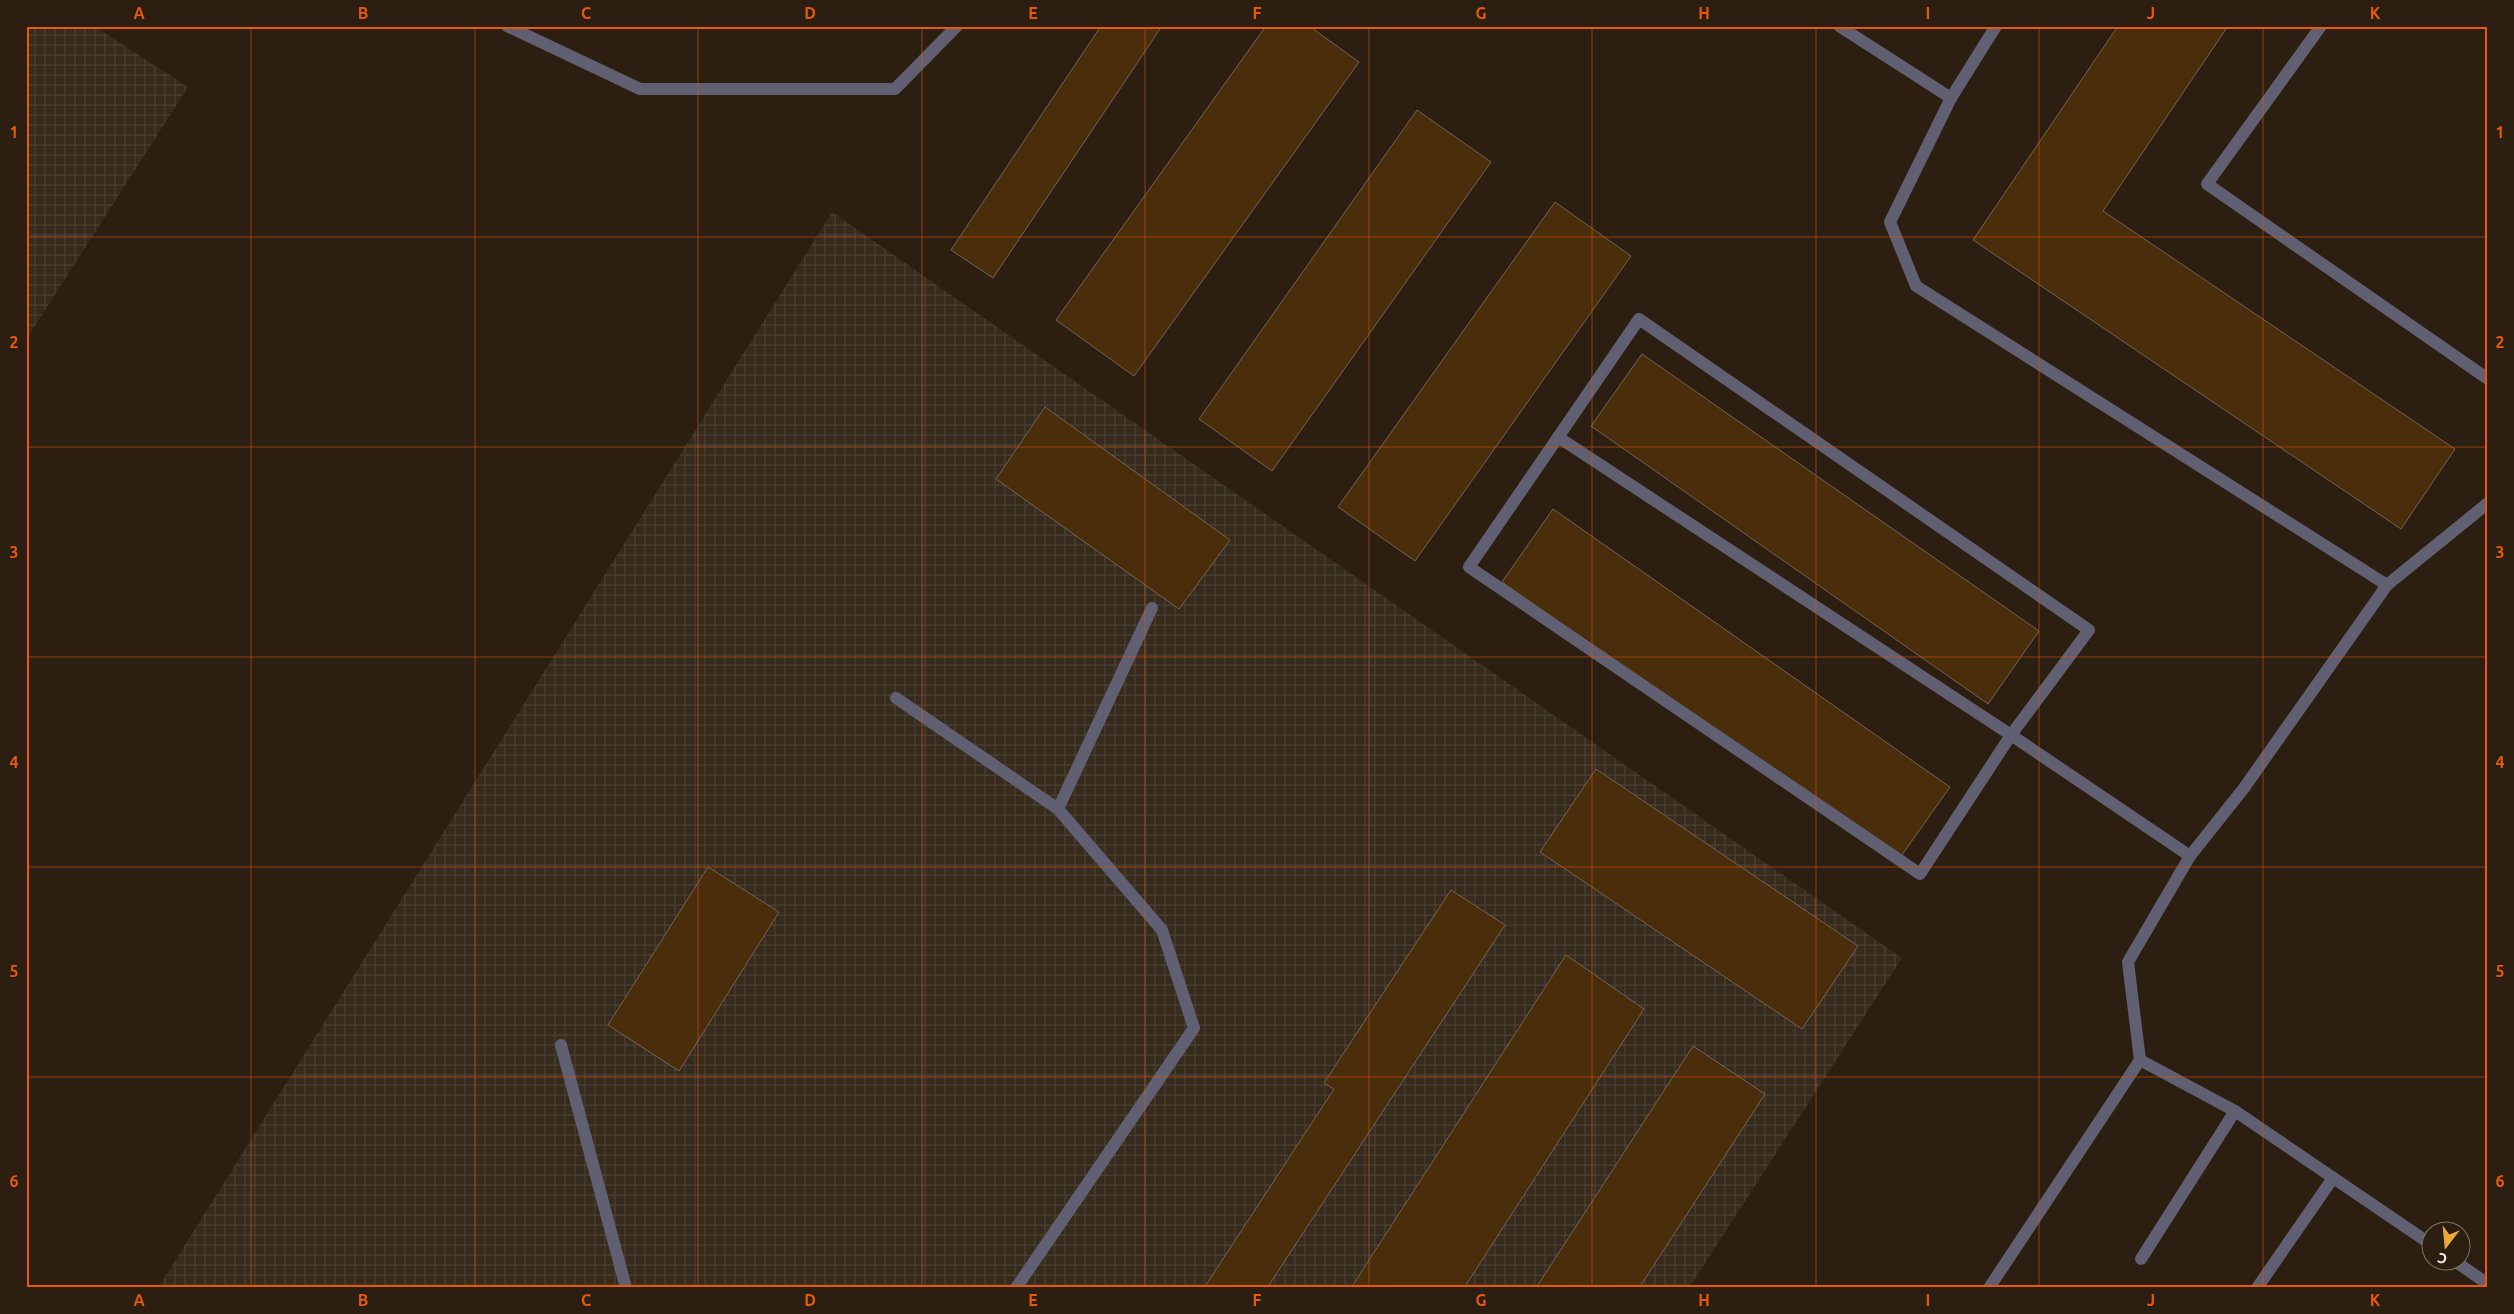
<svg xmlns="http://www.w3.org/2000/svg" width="2514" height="1314" font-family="Ubuntu,sans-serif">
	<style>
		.industrial { fill: url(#industrial-grid) }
		.building { fill: #4a2d0b; stroke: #736454 }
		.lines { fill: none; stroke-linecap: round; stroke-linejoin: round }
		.service { stroke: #606072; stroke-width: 12 }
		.minor { stroke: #606072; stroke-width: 12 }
		.grid { fill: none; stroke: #e8590c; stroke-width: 1; stroke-opacity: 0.55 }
		.neatline { fill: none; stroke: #e8590c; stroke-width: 2 }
		.grid-label { font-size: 16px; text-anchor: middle; font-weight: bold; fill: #e8590c }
	</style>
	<defs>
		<pattern id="industrial-grid" width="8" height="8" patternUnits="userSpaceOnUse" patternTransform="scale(1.25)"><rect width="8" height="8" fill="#362b1d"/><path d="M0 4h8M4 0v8" fill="none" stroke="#4a4033"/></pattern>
	</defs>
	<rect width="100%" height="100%" fill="#2c1f12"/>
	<!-- industrial -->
	<g class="industrial">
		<path d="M 26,26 L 94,26 L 188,87 L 26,340 Z"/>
		<path d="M 832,212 L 1902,958 L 1689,1288 L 158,1288 Z"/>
	</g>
	<!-- building -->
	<g class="building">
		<path d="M 1101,26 L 1162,26 L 993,278 L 951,250 Z"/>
		<path d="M 1266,26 L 1309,26 L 1359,62 L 1134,376 L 1056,320 Z"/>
		<path d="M 2118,26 L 2228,26 L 2103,211 L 2455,449 L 2401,529 L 1973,240 Z"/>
		<path d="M 1417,110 L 1491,162 L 1272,471 L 1199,419 Z"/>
		<path d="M 1555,202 L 1631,256 L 1415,561 L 1338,507 Z"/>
		<path d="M 1642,354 L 2039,631 L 1988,704 L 1591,426 Z"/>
		<path d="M 1045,407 L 1230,540 L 1179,609 L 996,479 Z"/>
		<path d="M 1553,509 L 1950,787 L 1899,859 L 1502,582 Z"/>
		<path d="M 1596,769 L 1858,946 L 1802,1029 L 1540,852 Z"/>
		<path d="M 708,867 L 779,912 L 679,1071 L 608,1025 Z"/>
		<path d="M 1451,890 L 1505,925 L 1267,1288 L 1204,1288 L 1334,1089 L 1324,1083 Z"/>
		<path d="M 1566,955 L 1644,1009 L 1464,1288 L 1351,1288 Z"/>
		<path d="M 1693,1046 L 1765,1094 L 1639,1288 L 1536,1288 Z"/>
	</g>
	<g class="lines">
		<!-- service -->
		<g class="service">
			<path d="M 1839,26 L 1951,98 L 1890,222 L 1916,286 L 2387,585"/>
			<path d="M 2321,26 L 2207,184 L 2488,379"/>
			<path d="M 1951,98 L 1996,26"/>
			<path d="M 1639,319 L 2089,630 L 2011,735 L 1920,874 L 1469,567 Z"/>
			<path d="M 1558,437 L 2011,735 L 2190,856"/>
			<path d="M 896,698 L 1058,809 L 1162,930 L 1194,1028 L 1016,1288"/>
			<path d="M 1058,809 L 1152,608"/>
			<path d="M 561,1045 L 626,1288"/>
			<path d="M 2140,1060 L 2235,1111 L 2432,1245"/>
			<path d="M 2141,1259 L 2235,1111"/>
			<path d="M 2456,1262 L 2488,1284"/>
			<path d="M 1989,1288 L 2140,1060 L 2128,962 L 2190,856 L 2244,788 L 2387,585 L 2488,503"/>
			<path d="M 2257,1288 L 2333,1178"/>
		</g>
		<!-- minor -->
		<path class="minor" d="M 507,26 L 640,89 L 895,89 L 957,26"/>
	</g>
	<!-- grid -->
	<path class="grid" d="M 251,26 L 251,1288M 475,26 L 475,1288M 698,26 L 698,1288M 922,26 L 922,1288M 1145,26 L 1145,1288M 1369,26 L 1369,1288M 1592,26 L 1592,1288M 1816,26 L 1816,1288M 2039,26 L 2039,1288M 2263,26 L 2263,1288M 26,237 L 2488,237M 26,447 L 2488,447M 26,657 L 2488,657M 26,867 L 2488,867M 26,1077 L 2488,1077"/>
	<!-- border -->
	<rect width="2514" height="1314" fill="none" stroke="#2c1f12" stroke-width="55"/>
	<!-- north arrow -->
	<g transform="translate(2446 1246) rotate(196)"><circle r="24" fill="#2c1f12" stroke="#7f7368"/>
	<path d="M0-4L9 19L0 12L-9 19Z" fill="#eda83b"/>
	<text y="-8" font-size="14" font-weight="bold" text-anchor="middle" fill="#fbf2e9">С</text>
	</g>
	<rect x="28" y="28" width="2458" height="1258" class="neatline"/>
	<g class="grid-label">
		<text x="139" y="19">A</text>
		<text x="363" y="19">B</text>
		<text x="586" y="19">C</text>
		<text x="810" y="19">D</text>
		<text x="1033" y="19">E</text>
		<text x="1257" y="19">F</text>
		<text x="1481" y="19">G</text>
		<text x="1704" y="19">H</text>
		<text x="1928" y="19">I</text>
		<text x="2151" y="19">J</text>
		<text x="2375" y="19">K</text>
		<text x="14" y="138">1</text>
		<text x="2500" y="138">1</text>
		<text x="14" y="348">2</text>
		<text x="2500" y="348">2</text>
		<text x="14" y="558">3</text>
		<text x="2500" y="558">3</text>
		<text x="14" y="768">4</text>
		<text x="2500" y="768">4</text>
		<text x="14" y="977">5</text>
		<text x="2500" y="977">5</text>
		<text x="14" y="1187">6</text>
		<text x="2500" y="1187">6</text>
		<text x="139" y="1306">A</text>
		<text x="363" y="1306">B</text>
		<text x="586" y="1306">C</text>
		<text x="810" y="1306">D</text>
		<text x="1033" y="1306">E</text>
		<text x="1257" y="1306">F</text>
		<text x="1481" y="1306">G</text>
		<text x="1704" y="1306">H</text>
		<text x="1928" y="1306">I</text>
		<text x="2151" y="1306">J</text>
		<text x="2375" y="1306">K</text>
	</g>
</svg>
